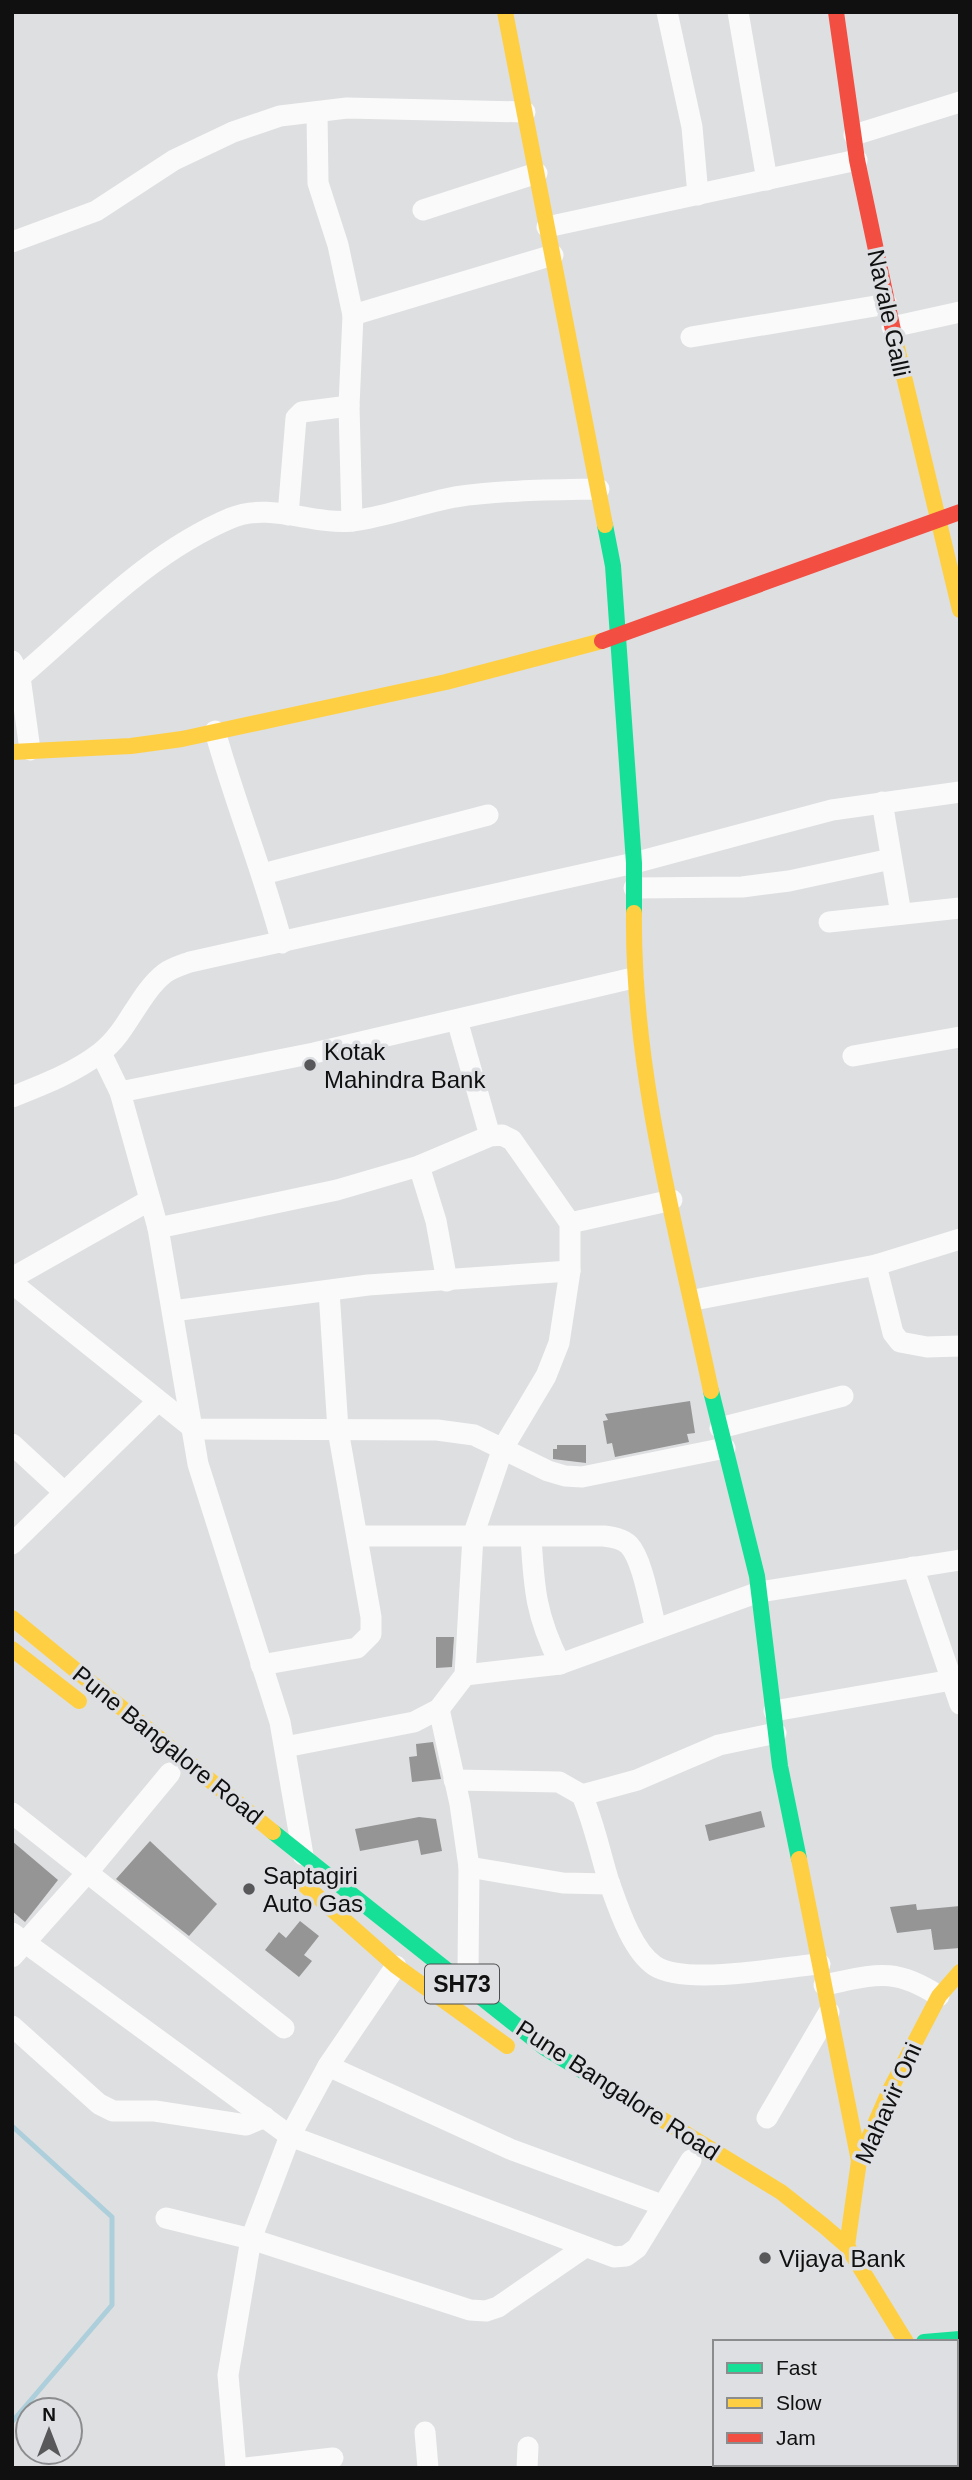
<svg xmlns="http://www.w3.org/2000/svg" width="972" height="2480" font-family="Arial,sans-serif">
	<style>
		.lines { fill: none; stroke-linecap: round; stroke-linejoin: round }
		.stream { stroke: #accfdb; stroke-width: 5 }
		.building { fill: #959596 }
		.street { stroke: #fafafa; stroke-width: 21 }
		.fast { stroke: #16e098; stroke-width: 16 }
		.slow { stroke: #ffcf43; stroke-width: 16 }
		.jam { stroke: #f24e42; stroke-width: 16 }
		.poi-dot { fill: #58585a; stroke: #dddfe2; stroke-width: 2.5 }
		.labels { text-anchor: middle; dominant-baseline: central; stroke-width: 7; stroke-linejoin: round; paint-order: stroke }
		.shield { fill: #dddfe2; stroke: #4e4e50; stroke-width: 2 }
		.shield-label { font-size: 23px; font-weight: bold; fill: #101011 }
		.street-label { font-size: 24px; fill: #101011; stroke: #dddfe2 }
		.poi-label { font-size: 24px; fill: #101011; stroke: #dddfe2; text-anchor: start }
	</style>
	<rect width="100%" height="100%" fill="#dedfe1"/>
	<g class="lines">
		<!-- stream -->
		<path class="stream" d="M 12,2126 L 112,2217 L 112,2305 L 12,2422"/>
	</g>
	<!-- building -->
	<g class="building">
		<path d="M 690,1401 L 695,1433 L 687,1434 L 689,1442 L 615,1457 L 612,1443 L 607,1444 L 603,1421 L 608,1420 L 605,1414 Z"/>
		<path d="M 557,1445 L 586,1445 L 586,1463 L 553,1459 L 553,1449 L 557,1449 Z"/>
		<path d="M 436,1637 L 454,1637 L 452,1667 L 436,1668 Z"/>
		<path d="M 433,1742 L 441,1779 L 412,1782 L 409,1757 L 417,1756 L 416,1744 Z"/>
		<path d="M 761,1811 L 765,1827 L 709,1841 L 705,1825 Z"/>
		<path d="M 419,1817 L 436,1819 L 442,1851 L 421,1855 L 418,1840 L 360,1851 L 355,1829 Z"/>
		<path d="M 12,1841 L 58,1880 L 25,1922 L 12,1911 Z"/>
		<path d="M 150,1841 L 217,1904 L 189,1936 L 116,1879 Z"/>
		<path d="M 916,1904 L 917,1910 L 960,1906 L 960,1948 L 934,1950 L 931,1929 L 897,1933 L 890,1907 Z"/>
		<path d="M 300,1921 L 319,1936 L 304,1955 L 312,1961 L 299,1977 L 265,1950 L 279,1932 L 286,1938 Z"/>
	</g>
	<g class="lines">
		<!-- street -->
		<g class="street">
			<path d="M 667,12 L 692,127 L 698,195"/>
			<path d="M 738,12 L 767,180"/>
			<path d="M 317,112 L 318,183 L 338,245 L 353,315 L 349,406 L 352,521"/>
			<path d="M 854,135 L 960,102"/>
			<path d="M 423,210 L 537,173"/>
			<path d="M 547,227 L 857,160"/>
			<path d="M 12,242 L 96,211 L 174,160 L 233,132 L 280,116 L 347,108 L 525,112"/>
			<path d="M 353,315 L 553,255"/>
			<path d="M 892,327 L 960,312"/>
			<path d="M 691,337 L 887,304"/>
			<path d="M 288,515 L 296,418 L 302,412 L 349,406"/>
			<path d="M 12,661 L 20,677 L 30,750"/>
			<path d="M 20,677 C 87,620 148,553 231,518 C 270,502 312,525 352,521 C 387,517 421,503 455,497 C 503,490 551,490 599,489"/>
			<path d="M 215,731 C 235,803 263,871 282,943"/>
			<path d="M 882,802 L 901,914"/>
			<path d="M 263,874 L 488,815"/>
			<path d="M 634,888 L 742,887 L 789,881 L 891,859"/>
			<path d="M 829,922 L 960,908"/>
			<path d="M 457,1020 L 490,1136"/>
			<path d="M 101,1053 L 120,1092 L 158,1228 L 198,1464 L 280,1722 L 303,1855"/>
			<path d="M 853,1056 L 960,1037"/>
			<path d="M 120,1092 L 314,1053 L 633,978"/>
			<path d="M 12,1097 C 42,1085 74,1073 100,1053 C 128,1032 138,994 165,973 C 172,968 182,965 190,962 L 634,863 L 832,810 L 960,792"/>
			<path d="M 419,1166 L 436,1221 L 447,1281"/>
			<path d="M 570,1223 L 672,1200"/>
			<path d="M 158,1228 L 337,1190 L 419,1166 L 490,1136 L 502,1135 L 512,1140 L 570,1223 L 570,1271 L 368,1285 L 173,1311"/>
			<path d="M 876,1265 L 893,1333 L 900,1342 L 927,1347 L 960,1346"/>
			<path d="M 12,1278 L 150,1200"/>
			<path d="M 12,1283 L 194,1429 L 437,1430 L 474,1435 L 548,1471 L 565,1476 L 582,1477 L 725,1448"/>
			<path d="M 694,1300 L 876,1265 L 960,1239"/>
			<path d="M 720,1428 L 843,1396"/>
			<path d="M 12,1444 L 64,1492"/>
			<path d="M 358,1536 L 603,1536 C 612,1537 622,1538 629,1545 C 643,1560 650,1607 656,1628"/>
			<path d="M 531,1537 C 534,1590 536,1616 560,1664"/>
			<path d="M 12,1544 L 157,1402"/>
			<path d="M 913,1567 L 960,1704"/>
			<path d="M 261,1665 L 357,1648 L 371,1634 L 371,1617 L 338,1430 L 329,1291"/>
			<path d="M 465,1675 L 560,1664 L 759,1592 L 960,1560"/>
			<path d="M 439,1709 L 460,1804 L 469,1867 L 468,1969 L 463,1985"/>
			<path d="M 774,1711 L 952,1680"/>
			<path d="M 285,1747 L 414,1722 L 439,1709 L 465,1675 L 473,1536 L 503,1448 L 546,1376 L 559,1343 L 570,1271"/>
			<path d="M 454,1780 L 559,1782 L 582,1795 C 594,1823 600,1853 609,1882 C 618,1907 632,1951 655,1966 C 686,1986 781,1967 820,1964"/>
			<path d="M 582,1795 L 637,1780 L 719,1745 L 776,1733"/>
			<path d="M 12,1813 L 284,2028"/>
			<path d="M 469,1867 L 563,1883 L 610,1884"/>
			<path d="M 12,1933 L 290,2136 L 614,2257 L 626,2256 L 637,2248 L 691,2160"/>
			<path d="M 12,1957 L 87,1873 L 170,1773"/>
			<path d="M 824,1985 C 875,1975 893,1966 939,1996"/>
			<path d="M 12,2026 L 99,2104 L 113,2111 L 155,2111 L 246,2125 L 265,2117"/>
			<path d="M 328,2066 L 510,2149 L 662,2205"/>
			<path d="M 767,2118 L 829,2012"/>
			<path d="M 166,2218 L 251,2239 L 470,2310 L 486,2311 L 498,2307 L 585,2247"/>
			<path d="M 425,2432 L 428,2468"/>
			<path d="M 236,2468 L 228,2375 L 251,2239 L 290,2136 L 328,2066 L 396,1966"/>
			<path d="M 246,2468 L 333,2458"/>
			<path d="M 527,2468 L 528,2447"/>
		</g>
		<!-- fast -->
		<g class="fast">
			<path d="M 605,525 L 613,566 L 634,863 L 634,913"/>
			<path d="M 711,1391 L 757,1576 L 780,1766 L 799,1859"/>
			<path d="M 273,1832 L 545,2048 L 596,2079"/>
			<path d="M 924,2342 L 960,2339"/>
			<path d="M 951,2464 L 953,2468"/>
		</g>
		<!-- slow -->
		<g class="slow">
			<path d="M 505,12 L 605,525"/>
			<path d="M 894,335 L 960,610"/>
			<path d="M 12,752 L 131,746 L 182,739 L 446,682 L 602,641"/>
			<path d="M 634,913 C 632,1074 678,1234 711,1391"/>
			<path d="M 12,1618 L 273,1832"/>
			<path d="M 12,1649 L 79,1701"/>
			<path d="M 799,1859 L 859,2161"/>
			<path d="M 300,1881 L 396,1966 L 507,2046"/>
			<path d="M 596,2079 L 781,2192 L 824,2226 L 847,2246 L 906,2342"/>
			<path d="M 847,2246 L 859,2161 L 889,2092 L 939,1996 L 960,1972"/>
		</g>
		<!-- jam -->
		<g class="jam">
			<path d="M 836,12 L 857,160 L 894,335"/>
			<path d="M 602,641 L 960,512"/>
			<path d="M 956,2429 L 960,2435"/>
		</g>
	</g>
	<!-- markers -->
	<g class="poi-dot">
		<circle cx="310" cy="1065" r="7"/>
		<circle cx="249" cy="1889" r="7"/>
		<circle cx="765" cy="2258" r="7"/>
	</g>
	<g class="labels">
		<!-- shield labels -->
		<rect class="shield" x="425" y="1964.5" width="74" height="39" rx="5"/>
		<g class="shield-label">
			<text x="462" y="1984">SH73</text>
		</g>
		<!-- street labels -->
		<g class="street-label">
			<text transform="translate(889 313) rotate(78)">Navale Galli</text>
			<text transform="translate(168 1745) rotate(39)">Pune Bangalore Road</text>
			<text transform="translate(618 2090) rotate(33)">Pune Bangalore Road</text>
			<text transform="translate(888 2103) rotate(-66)">Mahavir Oni</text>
		</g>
		<!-- poi labels -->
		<g class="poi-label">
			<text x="324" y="1051">Kotak<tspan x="324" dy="28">Mahindra Bank</tspan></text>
			<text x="263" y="1875">Saptagiri<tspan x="263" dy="28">Auto Gas</tspan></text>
			<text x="779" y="2258">Vijaya Bank</text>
		</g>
	</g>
	<!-- border -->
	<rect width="972" height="2480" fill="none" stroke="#101011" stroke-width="28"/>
	<!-- legend -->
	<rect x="713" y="2340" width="245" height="126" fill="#dddfe2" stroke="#8b8c8e" stroke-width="2"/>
	<rect x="727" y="2363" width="35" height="10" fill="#16e098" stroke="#8b8c8e" stroke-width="2"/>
	<text x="776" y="2375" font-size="21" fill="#101011">Fast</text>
	<rect x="727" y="2398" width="35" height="10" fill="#ffcf43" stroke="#8b8c8e" stroke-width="2"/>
	<text x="776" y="2410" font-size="21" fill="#101011">Slow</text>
	<rect x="727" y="2433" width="35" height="10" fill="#f24e42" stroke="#8b8c8e" stroke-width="2"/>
	<text x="776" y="2445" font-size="21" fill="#101011">Jam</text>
	<!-- north arrow -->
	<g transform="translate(49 2431)"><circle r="33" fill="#dddfe2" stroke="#8b8c8e" stroke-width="2"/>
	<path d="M0-5L12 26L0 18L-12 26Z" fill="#58585a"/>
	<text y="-10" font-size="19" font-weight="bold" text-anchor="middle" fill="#101011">N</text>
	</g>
</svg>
